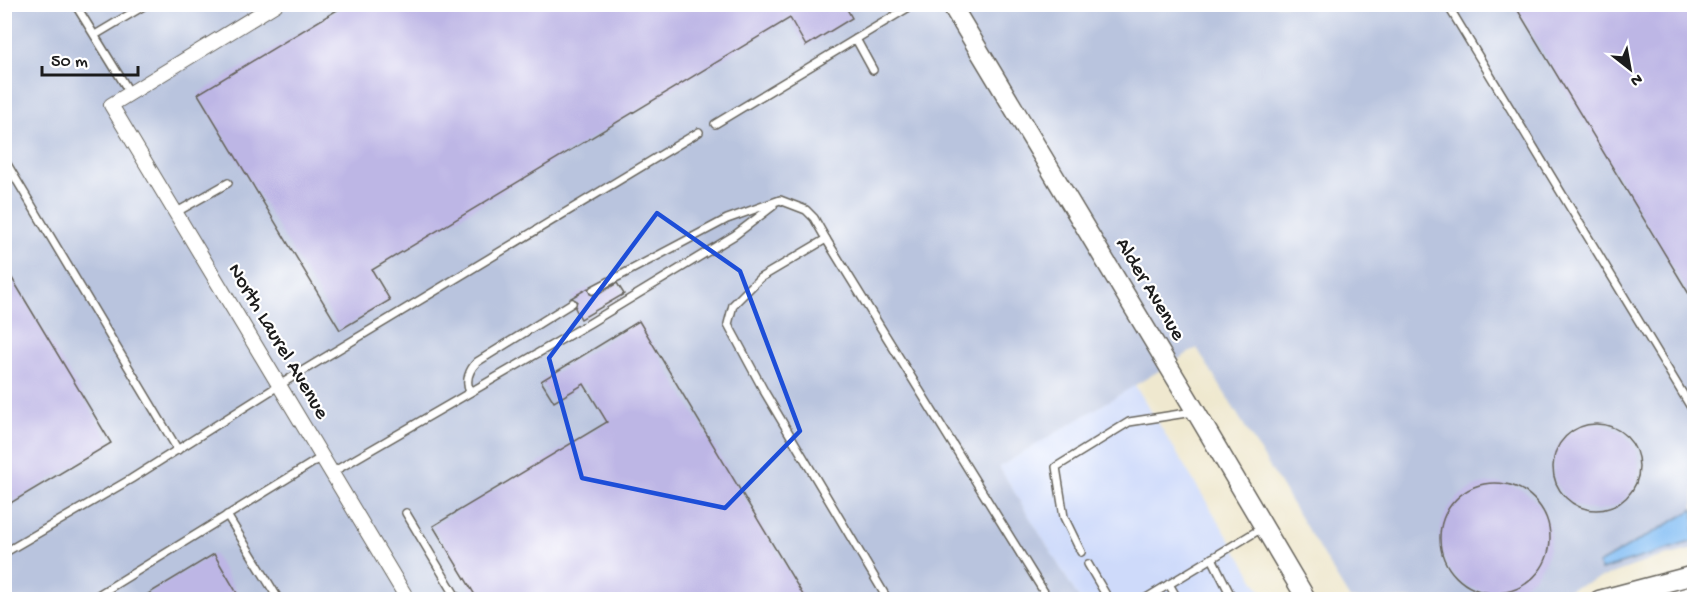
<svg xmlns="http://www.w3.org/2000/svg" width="1699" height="604" font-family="'Gochi Hand',sans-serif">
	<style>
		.built { fill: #cedafa }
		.industrial { fill: #b9c4de }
		.water { fill: #82bdf4; stroke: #4f6c88; stroke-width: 1.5 }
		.building { fill: #bdb6e5 }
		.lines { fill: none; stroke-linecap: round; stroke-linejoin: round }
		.lane-casing { stroke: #66635b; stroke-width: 10 }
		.street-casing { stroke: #66635b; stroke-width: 16 }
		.secondary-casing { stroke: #66635b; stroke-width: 21 }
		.lane { stroke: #fff; stroke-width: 7 }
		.street { stroke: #fff; stroke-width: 14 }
		.secondary { stroke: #fff; stroke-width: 18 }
		.marked { fill: none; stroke: #1d4ed8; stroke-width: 4.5; stroke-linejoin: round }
		.labels { text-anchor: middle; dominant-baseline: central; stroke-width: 4.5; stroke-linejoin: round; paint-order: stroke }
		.street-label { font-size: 21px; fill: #1c1c1c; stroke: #fff }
	</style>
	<rect width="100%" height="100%" fill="#fff"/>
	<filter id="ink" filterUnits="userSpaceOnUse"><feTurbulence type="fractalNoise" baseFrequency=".0167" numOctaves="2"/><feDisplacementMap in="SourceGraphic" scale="12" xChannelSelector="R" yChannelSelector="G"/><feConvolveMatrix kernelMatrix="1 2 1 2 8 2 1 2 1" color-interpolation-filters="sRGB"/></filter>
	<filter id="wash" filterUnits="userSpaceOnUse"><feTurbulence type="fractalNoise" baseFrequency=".008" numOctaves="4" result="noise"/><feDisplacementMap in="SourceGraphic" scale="24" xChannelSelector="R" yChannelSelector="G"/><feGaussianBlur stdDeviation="1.35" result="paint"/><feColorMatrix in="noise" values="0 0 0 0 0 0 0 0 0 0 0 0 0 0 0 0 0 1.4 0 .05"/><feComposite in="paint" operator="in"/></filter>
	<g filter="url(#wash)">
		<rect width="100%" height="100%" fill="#efe8cf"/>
		<!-- built -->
		<path class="built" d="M 1135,385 L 1266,599 L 1079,599 L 999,467 Z"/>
		<!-- industrial -->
		<path class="industrial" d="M 4,5 L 1694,5 L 1694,549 L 1653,559 L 1567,590 L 1545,593 L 1532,599 L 1350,599 L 1197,348 L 999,467 L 1079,599 L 5,599 Z"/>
		<!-- water -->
		<path class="water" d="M 1694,509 L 1694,541 L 1601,570 L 1598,564 Z"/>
		<g id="blocks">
			<!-- building -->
			<g class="building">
				<path d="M 347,4 L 844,4 L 852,18 L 806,46 L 790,18 L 372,270 L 390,300 L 340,330 L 198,94 Z"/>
				<path d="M 1514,4 L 1695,4 L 1695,304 Z"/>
				<path d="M 4,265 L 111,443 L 4,507 Z"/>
				<path d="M 617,283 L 624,294 L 581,319 L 575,308 L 577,301 L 571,298 L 588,288 L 590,294 L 596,296 Z"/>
				<path d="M 639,321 L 806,600 L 478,600 L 433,526 L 607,422 L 584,384 L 554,402 L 541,381 Z"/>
				<circle cx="1596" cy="467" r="43"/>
				<circle cx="1495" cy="538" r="55"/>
				<path d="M 214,554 L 241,600 L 138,600 Z"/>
			</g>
		</g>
	</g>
	<g filter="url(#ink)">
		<use href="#blocks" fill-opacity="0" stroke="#66635b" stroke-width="1.5"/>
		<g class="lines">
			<defs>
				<g id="lane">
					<path d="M 75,4 L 130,93"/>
					<path d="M 1447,4 L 1692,409 L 1694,410"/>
					<path d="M 95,35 L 147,4"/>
					<path d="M 856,39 L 873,70"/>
					<path d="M 715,124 L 914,4"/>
					<path d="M 4,159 L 178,450"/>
					<path d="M 175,213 L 228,183"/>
					<path d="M 826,239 L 1049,600"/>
					<path d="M 593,290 L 727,219 L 780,200 L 806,210 L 814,218 L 826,239 L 760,278 L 733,305 L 728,324 L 764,391 L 888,600"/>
					<path d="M 470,392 C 465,381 469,370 477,362 L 572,303"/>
					<path d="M 331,473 L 590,323 L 735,235 L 773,206"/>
					<path d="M 406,513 L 458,600"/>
					<path d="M 227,515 L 279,600"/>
					<path d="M 1081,552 L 1064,517 L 1056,467 L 1129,422 L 1193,412"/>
					<path d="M 4,553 L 131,479 L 294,376 L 699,132"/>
					<path d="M 1212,558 L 1233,600"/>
					<path d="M 1088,564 L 1109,600"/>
					<path d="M 1169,584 L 1178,600"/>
					<path d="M 90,600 L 322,457"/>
					<path d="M 1143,600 L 1262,528"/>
					<path d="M 1221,600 L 1230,594"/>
				</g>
				<path id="street" d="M 276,4 L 111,105 L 408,600"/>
				<g id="secondary">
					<path d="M 951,4 L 1196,412 L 1307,600"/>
					<path d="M 1599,600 L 1694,575"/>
					<path d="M 1676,600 L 1694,595"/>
				</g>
			</defs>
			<!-- lane casing -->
			<use href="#lane" class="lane-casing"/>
			<!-- street casing -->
			<use href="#street" class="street-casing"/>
			<!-- secondary casing -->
			<use href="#secondary" class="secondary-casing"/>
			<!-- lane -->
			<use href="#lane" class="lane"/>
			<!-- street -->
			<use href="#street" class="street"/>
			<!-- secondary -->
			<use href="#secondary" class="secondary"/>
		</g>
	</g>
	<!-- marked area -->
	<path class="marked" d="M 657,213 L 740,271 L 800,431 L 725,508 L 582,478 L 549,358 Z"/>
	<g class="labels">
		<!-- street labels -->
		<g class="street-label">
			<text transform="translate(1149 290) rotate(59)">Alder Avenue</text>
			<text transform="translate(277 342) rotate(59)">North Laurel Avenue</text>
		</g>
	</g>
	<!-- margin -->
	<rect width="1699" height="604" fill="none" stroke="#fff" stroke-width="24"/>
	<!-- north arrow -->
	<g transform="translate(1630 69) rotate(149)" stroke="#ffffff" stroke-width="4.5" paint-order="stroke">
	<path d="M0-4.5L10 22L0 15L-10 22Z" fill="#1c1c1c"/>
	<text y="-9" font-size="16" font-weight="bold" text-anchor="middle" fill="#1c1c1c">N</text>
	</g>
	<!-- scale -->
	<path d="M42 66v9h96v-9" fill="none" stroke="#1c1c1c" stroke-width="3"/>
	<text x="51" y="66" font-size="18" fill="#1c1c1c" stroke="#ffffff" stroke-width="4.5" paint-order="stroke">50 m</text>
</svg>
